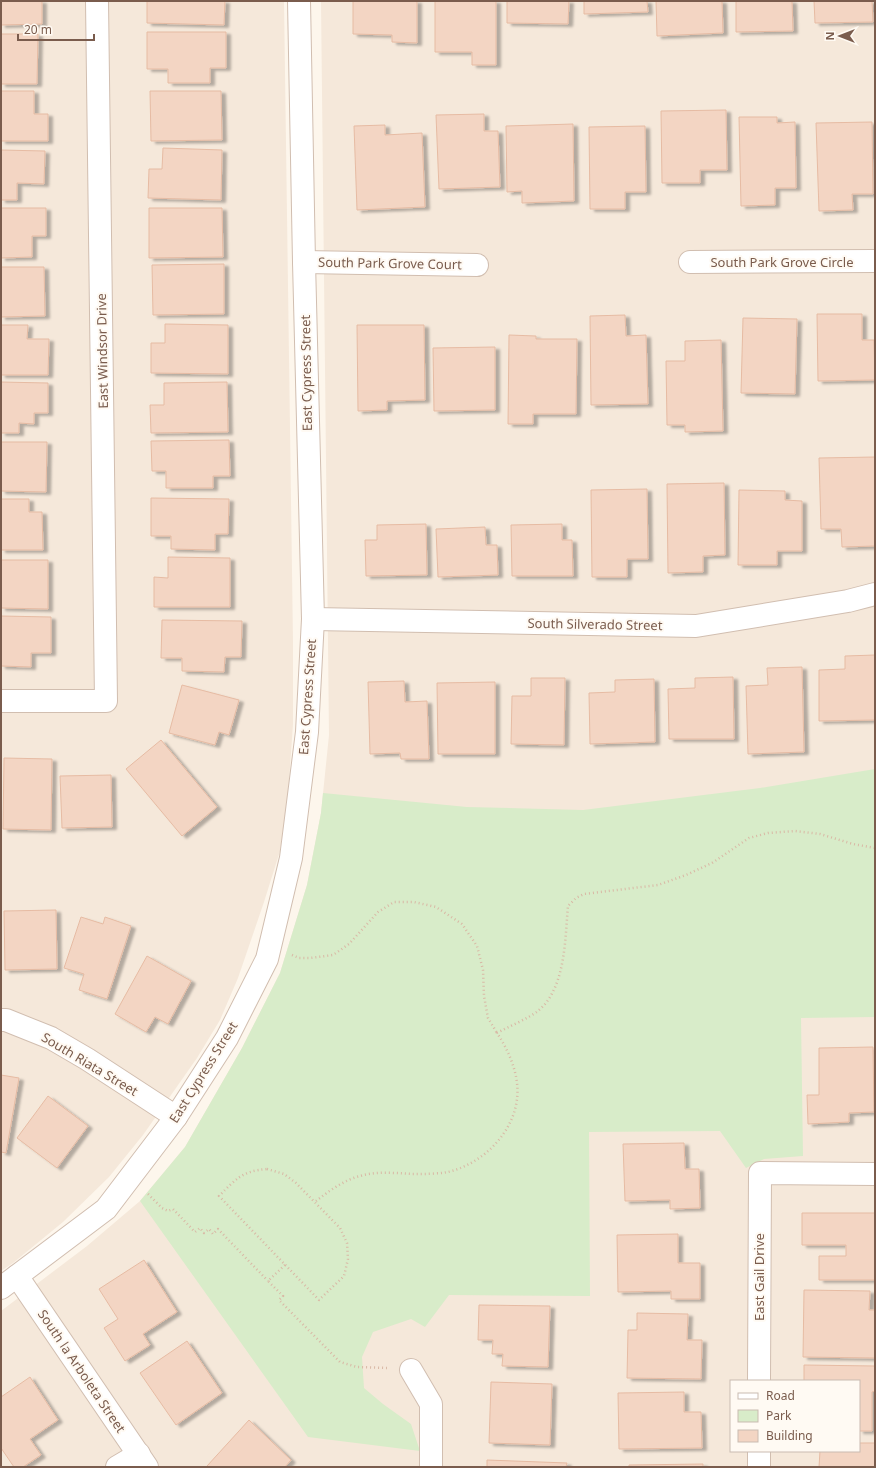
<svg xmlns="http://www.w3.org/2000/svg" width="876" height="1468" font-family="'Noto Sans',sans-serif">
	<style>
		.residential { fill: #f5e8da; fill-rule: evenodd }
		.green { fill: #d8ecc9 }
		.building { fill: #f3d5c3; stroke: #e6bba3; filter: url(#shadow) }
		.lines { fill: none; stroke-linecap: round; stroke-linejoin: round }
		.minor-casing { stroke: #d1beb0; stroke-width: 24 }
		.tertiary-casing { stroke: #d1beb0; stroke-width: 24 }
		.path { stroke: #d9b8a5; stroke-width: 2.5; stroke-dasharray: 1 3; stroke-linecap: butt }
		.minor { stroke: #fff; stroke-width: 22 }
		.tertiary { stroke: #fff; stroke-width: 22 }
		.labels { text-anchor: middle; dominant-baseline: central; stroke-width: 4; stroke-linejoin: round; paint-order: stroke }
		.street-label { font-size: 13px; fill: #7a5c4d; stroke: #fffaf3 }
	</style>
	<defs>
		<filter id="shadow"><feDropShadow dx="4.5" dy="2.5" stdDeviation="1" flood-color="#0004"/></filter>
	</defs>
	<rect width="100%" height="100%" fill="#fdf6ec"/>
	<!-- residential -->
	<g class="residential">
		<path d="M 1,1 L 284,1 L 293,642 L 293,724 L 288,796 L 280,851 L 264,902 L 238,978 L 220,1020 L 197,1058 L 143,1135 L 109,1177 L 63,1222 L 13,1263 L 1,1271 Z"/>
		<path d="M 321,1 L 875,1 L 875,1467 L 1,1467 L 1,1311 L 87,1246 L 140,1201 L 185,1147 L 242,1048 L 280,973 L 307,885 L 321,813 L 329,735 ZM 731,1381 L 859,1381 L 859,1451 L 731,1451 Z"/>
	</g>
	<!-- green -->
	<path class="green" d="M 875,769 L 875,1017 L 801,1018 L 803,1156 L 764,1159 L 746,1168 L 720,1131 L 589,1132 L 590,1296 L 449,1295 L 425,1327 L 411,1319 L 373,1332 L 362,1357 L 364,1388 L 383,1404 L 411,1424 L 420,1451 L 308,1437 L 140,1201 L 185,1147 L 242,1048 L 280,973 L 307,885 L 321,813 L 323,793 L 467,807 L 583,810 L 760,788 Z"/>
	<!-- building -->
	<g class="building">
		<path d="M 1,1 L 42,1 L 42,24 L 1,25 Z"/>
		<path d="M 147,1 L 225,1 L 224,25 L 147,23 Z"/>
		<path d="M 353,1 L 417,1 L 417,43 L 392,42 L 392,35 L 353,34 Z"/>
		<path d="M 435,1 L 496,1 L 496,65 L 472,65 L 472,52 L 435,52 Z"/>
		<path d="M 507,1 L 569,1 L 568,24 L 507,23 Z"/>
		<path d="M 584,1 L 647,1 L 648,12 L 584,14 Z"/>
		<path d="M 656,1 L 722,1 L 723,33 L 657,36 Z"/>
		<path d="M 736,1 L 792,1 L 793,31 L 736,32 Z"/>
		<path d="M 814,1 L 872,1 L 873,22 L 815,23 Z"/>
		<path d="M 147,32 L 226,32 L 226,68 L 210,68 L 210,83 L 168,83 L 168,69 L 147,69 Z"/>
		<path d="M 1,34 L 38,34 L 37,84 L 1,84 Z"/>
		<path d="M 1,91 L 34,91 L 34,114 L 48,114 L 48,141 L 1,141 Z"/>
		<path d="M 150,91 L 221,91 L 222,140 L 151,141 Z"/>
		<path d="M 726,110 L 727,170 L 700,170 L 700,183 L 662,183 L 661,111 Z"/>
		<path d="M 484,114 L 484,131 L 498,131 L 500,187 L 439,189 L 436,115 Z"/>
		<path d="M 739,117 L 777,117 L 777,123 L 795,122 L 796,188 L 775,188 L 775,205 L 741,206 Z"/>
		<path d="M 872,122 L 873,194 L 852,194 L 853,210 L 819,211 L 816,123 Z"/>
		<path d="M 573,124 L 574,201 L 522,203 L 522,191 L 507,192 L 506,126 Z"/>
		<path d="M 385,125 L 385,135 L 422,133 L 425,207 L 357,210 L 354,126 Z"/>
		<path d="M 645,126 L 646,192 L 625,192 L 625,209 L 590,209 L 589,127 Z"/>
		<path d="M 163,148 L 222,150 L 221,200 L 148,198 L 149,169 L 162,169 Z"/>
		<path d="M 1,150 L 45,151 L 44,184 L 17,183 L 17,200 L 1,200 Z"/>
		<path d="M 1,208 L 46,208 L 46,236 L 32,236 L 32,257 L 1,258 Z"/>
		<path d="M 149,208 L 222,208 L 223,257 L 149,258 Z"/>
		<path d="M 224,264 L 224,314 L 153,315 L 152,265 Z"/>
		<path d="M 1,267 L 44,267 L 45,316 L 1,317 Z"/>
		<path d="M 817,314 L 862,314 L 862,340 L 874,340 L 875,380 L 818,381 Z"/>
		<path d="M 625,315 L 626,336 L 646,335 L 648,404 L 591,405 L 590,316 Z"/>
		<path d="M 743,318 L 797,319 L 795,394 L 741,393 Z"/>
		<path d="M 165,324 L 228,325 L 228,374 L 151,373 L 151,343 L 165,343 Z"/>
		<path d="M 1,325 L 28,325 L 27,339 L 49,339 L 48,375 L 1,375 Z"/>
		<path d="M 357,325 L 424,325 L 425,400 L 387,401 L 387,410 L 358,411 Z"/>
		<path d="M 509,335 L 536,336 L 536,339 L 577,339 L 576,414 L 533,414 L 533,424 L 508,424 Z"/>
		<path d="M 721,340 L 723,431 L 685,432 L 685,425 L 667,425 L 666,361 L 685,361 L 685,341 Z"/>
		<path d="M 495,347 L 495,410 L 434,411 L 433,348 Z"/>
		<path d="M 1,382 L 48,383 L 48,413 L 34,413 L 34,424 L 19,423 L 19,433 L 1,433 Z"/>
		<path d="M 227,382 L 228,432 L 151,433 L 150,405 L 164,405 L 164,383 Z"/>
		<path d="M 229,440 L 230,476 L 213,476 L 213,488 L 166,488 L 166,471 L 152,471 L 151,441 Z"/>
		<path d="M 1,442 L 47,442 L 46,492 L 1,491 Z"/>
		<path d="M 875,457 L 875,546 L 842,547 L 841,529 L 821,529 L 819,458 Z"/>
		<path d="M 724,483 L 725,555 L 703,556 L 703,572 L 668,573 L 667,484 Z"/>
		<path d="M 647,489 L 648,559 L 627,559 L 627,577 L 592,577 L 591,490 Z"/>
		<path d="M 739,490 L 785,491 L 785,500 L 802,501 L 802,551 L 777,551 L 777,565 L 738,565 Z"/>
		<path d="M 151,498 L 229,499 L 228,534 L 215,534 L 215,550 L 171,549 L 171,536 L 151,536 Z"/>
		<path d="M 1,499 L 29,499 L 29,512 L 42,512 L 43,550 L 1,550 Z"/>
		<path d="M 426,524 L 427,575 L 366,576 L 365,540 L 377,540 L 377,525 Z"/>
		<path d="M 562,524 L 562,540 L 572,540 L 573,576 L 512,576 L 511,525 Z"/>
		<path d="M 485,527 L 486,545 L 497,545 L 498,575 L 438,577 L 436,529 Z"/>
		<path d="M 168,557 L 230,558 L 230,607 L 154,607 L 154,577 L 168,578 Z"/>
		<path d="M 1,560 L 48,560 L 48,609 L 1,608 Z"/>
		<path d="M 1,616 L 51,617 L 51,653 L 31,653 L 31,667 L 1,666 Z"/>
		<path d="M 162,620 L 242,621 L 241,657 L 225,657 L 224,672 L 182,671 L 182,658 L 161,658 Z"/>
		<path d="M 875,655 L 875,720 L 819,721 L 819,670 L 845,669 L 845,656 Z"/>
		<path d="M 802,667 L 804,752 L 748,754 L 746,686 L 768,685 L 767,668 Z"/>
		<path d="M 733,677 L 734,739 L 669,739 L 668,689 L 695,688 L 695,678 Z"/>
		<path d="M 531,678 L 565,678 L 564,745 L 511,744 L 512,696 L 531,696 Z"/>
		<path d="M 654,679 L 655,742 L 590,744 L 589,693 L 615,692 L 615,680 Z"/>
		<path d="M 404,681 L 405,702 L 427,701 L 429,759 L 401,759 L 400,753 L 370,754 L 368,682 Z"/>
		<path d="M 495,682 L 495,754 L 438,754 L 437,683 Z"/>
		<path d="M 182,685 L 239,700 L 229,735 L 219,732 L 215,745 L 169,733 Z"/>
		<path d="M 161,740 L 217,807 L 182,836 L 126,769 Z"/>
		<path d="M 4,758 L 52,759 L 51,830 L 3,829 Z"/>
		<path d="M 111,775 L 112,827 L 62,828 L 60,776 Z"/>
		<path d="M 56,910 L 57,969 L 5,970 L 4,911 Z"/>
		<path d="M 81,917 L 103,924 L 105,917 L 131,926 L 107,999 L 79,990 L 84,974 L 64,968 Z"/>
		<path d="M 147,956 L 191,981 L 168,1024 L 155,1017 L 146,1032 L 115,1014 Z"/>
		<path d="M 873,1047 L 874,1112 L 849,1113 L 849,1122 L 808,1124 L 807,1095 L 819,1095 L 819,1048 Z"/>
		<path d="M 1,1075 L 19,1078 L 6,1153 L 1,1152 Z"/>
		<path d="M 48,1096 L 88,1126 L 57,1168 L 17,1138 Z"/>
		<path d="M 684,1143 L 685,1169 L 699,1169 L 700,1208 L 670,1209 L 670,1200 L 625,1201 L 623,1144 Z"/>
		<path d="M 802,1213 L 875,1213 L 875,1280 L 819,1280 L 819,1256 L 846,1256 L 846,1245 L 802,1245 Z"/>
		<path d="M 678,1234 L 678,1263 L 700,1263 L 700,1299 L 671,1299 L 671,1291 L 618,1292 L 617,1235 Z"/>
		<path d="M 144,1260 L 177,1312 L 143,1334 L 150,1345 L 125,1361 L 104,1328 L 118,1319 L 99,1289 Z"/>
		<path d="M 804,1290 L 870,1291 L 869,1310 L 875,1310 L 875,1358 L 803,1357 Z"/>
		<path d="M 479,1305 L 550,1306 L 548,1367 L 502,1366 L 503,1354 L 492,1354 L 493,1340 L 478,1340 Z"/>
		<path d="M 637,1313 L 688,1314 L 687,1340 L 702,1340 L 701,1379 L 627,1378 L 628,1330 L 637,1330 Z"/>
		<path d="M 187,1341 L 222,1393 L 176,1425 L 140,1373 Z"/>
		<path d="M 804,1365 L 875,1366 L 875,1391 L 872,1392 L 872,1431 L 859,1431 L 859,1381 L 804,1381 Z"/>
		<path d="M 30,1377 L 58,1420 L 30,1439 L 41,1455 L 23,1467 L 14,1467 L 1,1448 L 1,1397 Z"/>
		<path d="M 491,1382 L 552,1384 L 550,1445 L 489,1443 Z"/>
		<path d="M 684,1392 L 684,1412 L 701,1412 L 702,1448 L 619,1449 L 618,1393 Z"/>
		<path d="M 249,1420 L 291,1460 L 285,1467 L 208,1467 L 207,1466 Z"/>
		<path d="M 859,1443 L 875,1443 L 875,1467 L 819,1467 L 820,1451 L 859,1451 Z"/>
		<path d="M 487,1460 L 567,1463 L 566,1467 L 487,1467 Z"/>
		<path d="M 703,1464 L 703,1467 L 629,1467 L 629,1465 Z"/>
	</g>
	<g class="lines">
		<defs>
			<g id="minor">
				<path d="M 304,262 L 477,265"/>
				<path d="M 690,262 L 875,261"/>
				<path d="M 313,619 L 696,626 L 848,601 L 875,594"/>
				<path d="M 1,701 L 106,701 L 97,1"/>
				<path d="M 1,1020 L 6,1020 L 51,1038 L 87,1059 L 176,1117"/>
				<path d="M 17,1276 L 147,1467"/>
				<path d="M 411,1370 L 431,1404 L 431,1467"/>
				<path d="M 759,1381 L 760,1173 L 875,1174"/>
				<path d="M 117,1467 L 139,1454"/>
				<path d="M 759,1467 L 759,1451"/>
			</g>
			<path id="tertiary" d="M 1,1288 L 106,1209 L 176,1117 L 227,1038 L 267,959 L 291,858 L 307,732 L 313,619 L 304,262 L 299,1"/>
		</defs>
		<!-- minor casing -->
		<use href="#minor" class="minor-casing"/>
		<!-- tertiary casing -->
		<use href="#tertiary" class="tertiary-casing"/>
		<!-- path -->
		<g class="path">
			<path d="M 292,955 L 299,958 L 310,958 L 333,955 L 349,944 L 378,912 L 394,902 L 414,902 L 436,907 L 462,924 L 477,946 L 483,970 L 484,996 L 488,1018 L 497,1033"/>
			<path d="M 267,1169 L 284,1174 L 296,1183 L 340,1228 L 347,1243 L 348,1259 L 344,1276 L 319,1300 L 219,1196 C 236,1179 242,1171 267,1169 Z"/>
			<path d="M 148,1194 L 162,1208 L 168,1211 L 173,1209 L 195,1232 L 200,1228 L 204,1233 L 209,1229 L 213,1234 L 218,1229 L 268,1281"/>
			<path d="M 316,1201 C 329,1191 344,1180 360,1176 C 377,1171 395,1173 412,1174 C 424,1174 437,1174 448,1172 C 482,1164 513,1134 517,1099 C 520,1076 509,1051 497,1033 C 508,1027 529,1018 538,1011 C 566,988 565,938 568,906 L 576,898 L 584,894 L 658,885 L 686,875 L 712,863 L 749,838 L 768,833 L 795,831 L 820,834 L 853,844 L 875,848"/>
			<path d="M 285,1265 L 268,1281 L 283,1296 L 279,1300 L 340,1362 L 357,1367 L 387,1368"/>
		</g>
		<!-- minor -->
		<use href="#minor" class="minor"/>
		<!-- tertiary -->
		<use href="#tertiary" class="tertiary"/>
	</g>
	<g class="labels">
		<!-- street labels -->
		<g class="street-label">
			<text x="782" y="262">South Park Grove Circle</text>
			<text transform="translate(390 263) rotate(1)">South Park Grove Court</text>
			<text transform="translate(102 351) rotate(-91)">East Windsor Drive</text>
			<text transform="translate(306 373) rotate(-91)">East Cypress Street</text>
			<text transform="translate(595 624) rotate(1)">South Silverado Street</text>
			<text transform="translate(307 697) rotate(-86)">East Cypress Street</text>
			<text transform="translate(90 1064) rotate(31)">South Riata Street</text>
			<text transform="translate(203 1072) rotate(-58)">East Cypress Street</text>
			<text transform="translate(759 1277) rotate(-90)">East Gail Drive</text>
			<text transform="translate(82 1371) rotate(56)">South la Arboleta Street</text>
		</g>
	</g>
	<!-- border -->
	<rect width="876" height="1468" fill="none" stroke="#7a5c4d" stroke-width="4"/>
	<!-- legend -->
	<rect x="730" y="1380" width="130" height="72" fill="#fffaf3" stroke="#cabbb1"/>
	<rect x="738" y="1393" width="20" height="6" fill="#ffffff" stroke="#cabbb1"/>
	<text x="766" y="1400" font-size="12" fill="#7a5c4d">Road</text>
	<rect x="738" y="1410" width="20" height="12" fill="#d8ecc9" stroke="#cabbb1"/>
	<text x="766" y="1420" font-size="12" fill="#7a5c4d">Park</text>
	<rect x="738" y="1430" width="20" height="12" fill="#f3d5c3" stroke="#cabbb1"/>
	<text x="766" y="1440" font-size="12" fill="#7a5c4d">Building</text>
	<!-- north arrow -->
	<g transform="translate(840 36) rotate(270)" stroke="#fffaf3" stroke-width="3" paint-order="stroke">
	<path d="M0-3L7 15L0 10L-7 15Z" fill="#7a5c4d"/>
	<text y="-6" font-size="11" font-weight="bold" text-anchor="middle" fill="#7a5c4d">N</text>
	</g>
	<!-- scale -->
	<path d="M18 34v6h76v-6" fill="none" stroke="#7a5c4d" stroke-width="2"/>
	<text x="24" y="34" font-size="12" fill="#7a5c4d" stroke="#fffaf3" stroke-width="3" paint-order="stroke">20 m</text>
</svg>
